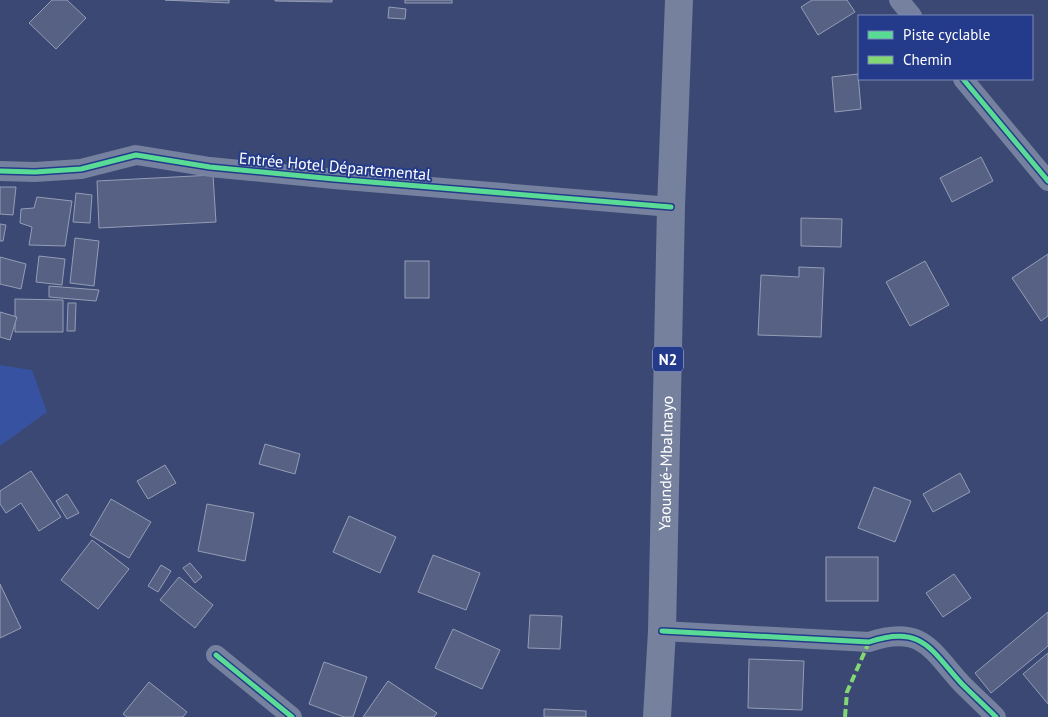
<svg xmlns="http://www.w3.org/2000/svg" width="1048" height="717" font-family="'PT Sans',sans-serif">
	<style>
		.green { fill: #3752a0 }
		.building { fill: #566184; stroke: #959db6 }
		.lines { fill: none; stroke-linecap: round; stroke-linejoin: round }
		.minor { stroke: #76819f; stroke-width: 20 }
		.highway { stroke: #76819e; stroke-width: 28 }
		.quiet { stroke: #83d873; stroke-width: 4; stroke-dasharray: 8 4; stroke-linecap: butt }
		.cycleway-casing { stroke: #233b8a; stroke-width: 8 }
		.cycleway { stroke: #5adb95; stroke-width: 5 }
		.labels { text-anchor: middle; dominant-baseline: central; stroke-width: 4; stroke-linejoin: round; paint-order: stroke }
		.shield { fill: #233b8a; stroke: #bdc4dc; stroke-width: 1 }
		.shield-label { font-size: 15px; font-weight: bold; fill: #fff }
		.street-label { font-size: 16px; fill: #fff; stroke: #233b8a }
	</style>
	<rect width="100%" height="100%" fill="#3a4873"/>
	<!-- green -->
	<path class="green" d="M 0,365 L 32,370 L 47,412 L 0,446 Z"/>
	<!-- building -->
	<g class="building">
		<path d="M 52,0 L 67,0 L 86,18 L 56,49 L 29,23 Z"/>
		<path d="M 165,0 L 229,0 L 229,3 Z"/>
		<path d="M 275,0 L 332,0 L 332,2 L 275,1 Z"/>
		<rect x="405" y="0" width="47" height="3"/>
		<path d="M 812,0 L 847,0 L 855,12 L 818,35 L 801,7 Z"/>
		<path d="M 389,7 L 406,9 L 405,19 L 388,18 Z"/>
		<path d="M 858,74 L 861,109 L 835,112 L 832,77 Z"/>
		<path d="M 981,157 L 993,181 L 952,202 L 940,178 Z"/>
		<path d="M 213,175 L 216,222 L 99,228 L 97,181 Z"/>
		<path d="M 0,187 L 16,187 L 13,215 L 0,214 Z"/>
		<path d="M 76,193 L 92,195 L 90,223 L 73,222 Z"/>
		<path d="M 37,197 L 72,201 L 65,246 L 29,245 L 32,227 L 20,223 L 21,209 L 34,208 Z"/>
		<path d="M 801,218 L 842,219 L 841,247 L 801,246 Z"/>
		<path d="M 0,224 L 6,225 L 3,241 L 0,241 Z"/>
		<path d="M 75,238 L 99,241 L 94,286 L 70,283 Z"/>
		<path d="M 1048,254 L 1048,316 L 1041,321 L 1012,278 Z"/>
		<path d="M 39,256 L 65,259 L 62,285 L 36,282 Z"/>
		<path d="M 0,257 L 26,264 L 21,289 L 0,284 Z"/>
		<rect x="405" y="261" width="24" height="37"/>
		<path d="M 925,261 L 949,305 L 910,326 L 886,282 Z"/>
		<path d="M 799,267 L 824,268 L 821,337 L 758,335 L 761,275 L 799,277 Z"/>
		<path d="M 49,286 L 99,290 L 96,301 L 49,297 Z"/>
		<path d="M 15,299 L 63,300 L 63,332 L 15,332 Z"/>
		<path d="M 68,303 L 76,303 L 75,331 L 67,331 Z"/>
		<path d="M 0,312 L 17,317 L 10,340 L 0,337 Z"/>
		<path d="M 265,444 L 300,454 L 295,474 L 259,464 Z"/>
		<path d="M 165,465 L 176,483 L 148,499 L 137,481 Z"/>
		<path d="M 31,471 L 61,517 L 39,531 L 21,503 L 6,513 L 0,504 L 0,491 Z"/>
		<path d="M 960,473 L 970,492 L 933,512 L 923,494 Z"/>
		<path d="M 874,487 L 911,501 L 895,542 L 858,528 Z"/>
		<path d="M 67,494 L 79,513 L 67,519 L 56,501 Z"/>
		<path d="M 111,499 L 151,522 L 129,558 L 90,535 Z"/>
		<path d="M 207,504 L 254,513 L 245,561 L 198,551 Z"/>
		<path d="M 349,516 L 396,537 L 380,573 L 333,552 Z"/>
		<path d="M 92,540 L 129,569 L 98,609 L 61,580 Z"/>
		<path d="M 433,555 L 480,573 L 466,610 L 418,592 Z"/>
		<rect x="826" y="557" width="52" height="44"/>
		<path d="M 190,563 L 202,577 L 195,583 L 183,568 Z"/>
		<path d="M 161,565 L 171,571 L 158,592 L 148,586 Z"/>
		<path d="M 954,574 L 971,598 L 943,617 L 926,593 Z"/>
		<path d="M 179,577 L 213,605 L 195,628 L 160,600 Z"/>
		<path d="M 0,584 L 21,628 L 0,638 Z"/>
		<path d="M 1048,612 L 1048,646 L 991,693 L 975,673 Z"/>
		<path d="M 530,615 L 562,616 L 560,649 L 528,648 Z"/>
		<path d="M 453,629 L 500,650 L 482,689 L 435,668 Z"/>
		<path d="M 1048,653 L 1048,704 L 1023,674 Z"/>
		<path d="M 749,659 L 804,661 L 802,710 L 748,708 Z"/>
		<path d="M 324,662 L 367,677 L 353,717 L 344,717 L 309,704 Z"/>
		<path d="M 388,681 L 437,713 L 434,717 L 363,717 Z"/>
		<path d="M 149,682 L 187,712 L 183,717 L 127,717 L 123,714 Z"/>
		<path d="M 544,709 L 586,711 L 586,717 L 544,717 Z"/>
	</g>
	<g class="lines">
		<!-- minor -->
		<g class="minor">
			<path d="M 899,0 L 912,16"/>
			<path d="M 963,79 L 1048,181"/>
			<path d="M 0,171 L 35,172 L 81,169 L 136,155 L 210,167 L 334,179 L 671,207"/>
			<path d="M 662,631 L 869,642 C 922,624 931,650 962,684 C 973,695 985,706 996,717"/>
			<path d="M 216,655 L 292,717"/>
		</g>
		<!-- highway -->
		<path class="highway" id="s1" d="M 657,717 L 662,631 L 671,207 L 679,0"/>
		<!-- quiet -->
		<path class="quiet" d="M 845,717 L 847,692 L 869,642"/>
		<defs>
			<g id="cycleway">
				<path d="M 963,79 L 1048,181"/>
				<path d="M 0,171 L 35,172 L 81,169 L 136,155 L 210,167 L 334,179 L 671,207"/>
				<path d="M 662,631 L 869,642 C 922,624 931,650 962,684 C 973,695 985,706 996,717"/>
				<path d="M 216,655 L 292,717"/>
			</g>
		</defs>
		<!-- cycleway casing -->
		<use href="#cycleway" class="cycleway-casing"/>
		<!-- cycleway -->
		<use href="#cycleway" class="cycleway"/>
	</g>
	<g class="labels">
		<!-- shield labels -->
		<rect class="shield" x="653" y="346.5" width="30" height="25" rx="4"/>
		<g class="shield-label">
			<text x="668" y="359">N2</text>
		</g>
		<!-- street labels -->
		<g class="street-label">
			<text transform="translate(335 166) rotate(5)">Entrée Hotel Départemental</text>
			<text stroke="none"><textPath href="#s1" startOffset="254">Yaoundé-Mbalmayo</textPath></text>
		</g>
	</g>
	<!-- legend -->
	<rect x="858" y="15" width="175" height="65" fill="#233b8a" stroke="#7b89b9"/>
	<rect x="868" y="31" width="25" height="8" fill="#5adb95" stroke="#7b89b9"/>
	<text x="903" y="40" font-size="15" fill="#ffffff">Piste cyclable</text>
	<rect x="868" y="56" width="25" height="8" fill="#83d873" stroke="#7b89b9"/>
	<text x="903" y="65" font-size="15" fill="#ffffff">Chemin</text>
</svg>
